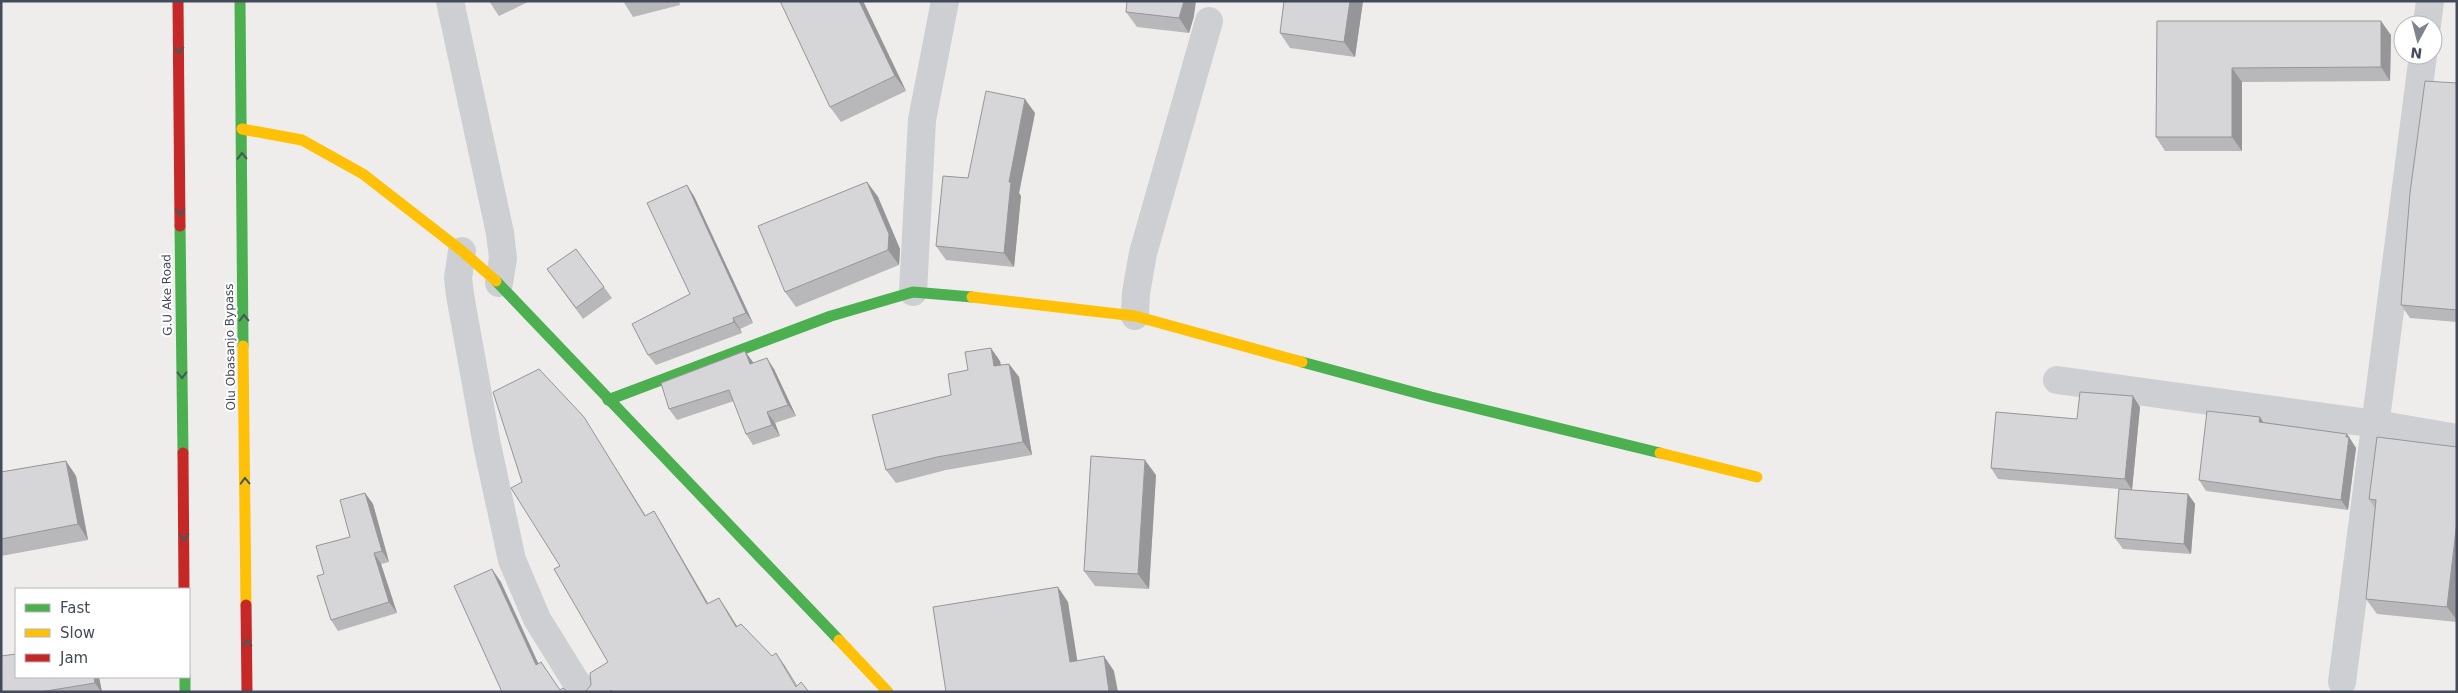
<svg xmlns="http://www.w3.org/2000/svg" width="2458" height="693" font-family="'DejaVu Sans',sans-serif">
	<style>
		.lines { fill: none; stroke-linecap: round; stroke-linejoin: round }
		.street { stroke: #cdcfd2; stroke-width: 28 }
		.fast { stroke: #4caf50; stroke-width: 11 }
		.slow { stroke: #ffc107; stroke-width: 11 }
		.jam { stroke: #c62828; stroke-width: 11 }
		.wall { fill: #b8b8bb }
		.shaded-wall { fill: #969698 }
		.building { fill: #d6d6d9; stroke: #969698 }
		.oneway { stroke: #445a59 }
		.labels { text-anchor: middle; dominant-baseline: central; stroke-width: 4; stroke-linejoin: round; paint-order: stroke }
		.street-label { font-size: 12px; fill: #434b5b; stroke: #fff }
	</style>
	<rect width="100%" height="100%" fill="#eeedec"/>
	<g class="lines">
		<!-- street -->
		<g class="street">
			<path d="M 450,1 L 500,233 L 503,258 L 499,283"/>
			<path d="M 2427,25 L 2430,1"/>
			<path d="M 462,251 L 458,278 L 460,295 L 487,445 L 512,560 L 537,619 L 576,682 L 585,692"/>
			<path d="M 913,292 L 922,120 L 945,1"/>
			<path d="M 1135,316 L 1136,293 L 1143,253 L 1209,21"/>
			<path d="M 2057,380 L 2376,424 L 2457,438"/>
			<path d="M 2342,682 L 2423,55"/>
		</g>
		<!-- fast -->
		<g class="fast">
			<path d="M 240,1 L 243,346"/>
			<path d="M 180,226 L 183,453"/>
			<path d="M 496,281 L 839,640"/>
			<path d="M 1302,362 L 1431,397 L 1660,453"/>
			<path d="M 608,400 L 831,316 L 913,292 L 972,297"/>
			<path d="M 185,677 L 185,692"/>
		</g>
		<!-- slow -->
		<g class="slow">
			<path d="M 242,129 L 302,140 L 363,174 L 462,251 L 496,281"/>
			<path d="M 972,297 L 1135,316 L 1302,362"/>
			<path d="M 243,346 L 246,605"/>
			<path d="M 1660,453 L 1757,477"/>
			<path d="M 839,640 L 888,692"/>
		</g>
		<!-- jam -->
		<g class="jam">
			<path d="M 178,1 L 180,226"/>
			<path d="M 183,453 L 184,589"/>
			<path d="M 246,605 L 247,692"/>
		</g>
	</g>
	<!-- wall -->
	<g class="wall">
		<path d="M 489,1 L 530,1 L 499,16 Z"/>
		<path d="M 623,1 L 679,1 L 680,5 L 633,17 Z"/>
		<path d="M 863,1 L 906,91 L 841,122 L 830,107 Z"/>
		<path d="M 1284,1 L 1363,1 L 1355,57 L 1290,48 L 1280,33 Z"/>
		<path d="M 1126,12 L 1194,16 L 1189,33 L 1137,27 Z"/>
		<path d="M 2157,21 L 2391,35 L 2390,81 L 2242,82 L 2242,151 L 2165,151 L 2156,137 Z"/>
		<path d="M 2457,83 L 2457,322 L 2410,318 L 2401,305 Z"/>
		<path d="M 1035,113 L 1019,193 L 1021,196 L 1014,267 L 946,260 L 936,246 L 968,178 Z"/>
		<path d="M 867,182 L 878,197 L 900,249 L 899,265 L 796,307 L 785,292 Z"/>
		<path d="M 694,196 L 753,323 L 740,329 L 742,333 L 656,365 L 648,355 L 690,294 Z"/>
		<path d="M 576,249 L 612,298 L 583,319 L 547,269 Z"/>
		<path d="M 1000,361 L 1001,365 L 1009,364 L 1019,377 L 1032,455 L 946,470 L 896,483 L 886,470 L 951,395 L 968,370 Z"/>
		<path d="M 753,363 L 774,369 L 796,416 L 775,423 L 780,436 L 753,445 L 746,434 L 734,401 L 677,420 L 669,409 Z"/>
		<path d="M 2140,407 L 2132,490 L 2188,494 L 2195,504 L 2191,554 L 2123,549 L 2115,538 L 2119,489 L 1998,479 L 1991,468 L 2077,419 Z"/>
		<path d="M 2264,422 L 2347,434 L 2356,448 L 2348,510 L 2206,491 L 2199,480 Z"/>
		<path d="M 2457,447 L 2457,622 L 2377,614 L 2366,599 L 2375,508 L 2369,499 Z"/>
		<path d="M 66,461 L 76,476 L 88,540 L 1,556 L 1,472 Z"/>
		<path d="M 1156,475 L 1149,589 L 1095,586 L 1084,571 Z"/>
		<path d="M 365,493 L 373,504 L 389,562 L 381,564 L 397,613 L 338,631 L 331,620 L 324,574 L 350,537 Z"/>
		<path d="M 99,677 L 102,692 L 1,692 Z"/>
	</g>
	<!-- shaded-wall -->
	<g class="shaded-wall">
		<path d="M 859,1 L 863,1 L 906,91 L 895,76 Z"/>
		<path d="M 1184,1 L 1196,1 L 1194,16 L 1189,33 L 1179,18 Z"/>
		<path d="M 1350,1 L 1363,1 L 1355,57 L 1344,42 Z"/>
		<path d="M 2381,21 L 2391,35 L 2390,81 L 2381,67 Z"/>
		<path d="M 2232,68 L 2242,82 L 2242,151 L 2232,137 Z"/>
		<path d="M 1025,99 L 1035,113 L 1019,193 L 1021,196 L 1014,267 L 1004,253 L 1009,182 Z"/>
		<path d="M 867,182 L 878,197 L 900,249 L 899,265 L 888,250 Z"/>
		<path d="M 687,185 L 694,196 L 753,323 L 746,313 Z"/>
		<path d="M 733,318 L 740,329 L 742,333 L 734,322 Z"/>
		<path d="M 991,348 L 1000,361 L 1003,380 L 994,366 Z"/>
		<path d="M 745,351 L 753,362 L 757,375 L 750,364 Z"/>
		<path d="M 767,358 L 774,369 L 796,416 L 788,405 Z"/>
		<path d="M 1009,364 L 1019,377 L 1032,455 L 1023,442 Z"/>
		<path d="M 2133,396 L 2140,407 L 2132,490 L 2125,479 Z"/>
		<path d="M 767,412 L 775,423 L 780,436 L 772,425 Z"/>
		<path d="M 584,417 L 592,430 L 654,529 L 645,516 Z"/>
		<path d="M 2260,417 L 2267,428 L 2259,422 Z"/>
		<path d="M 2347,434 L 2356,448 L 2348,510 L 2341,500 Z"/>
		<path d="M 1145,460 L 1156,475 L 1149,589 L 1138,574 Z"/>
		<path d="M 66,461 L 76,476 L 88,540 L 78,524 Z"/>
		<path d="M 365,493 L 373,504 L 389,562 L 382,551 Z"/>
		<path d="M 2188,494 L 2195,504 L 2191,554 L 2184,544 Z"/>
		<path d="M 654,511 L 662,524 L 716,617 L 707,604 Z"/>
		<path d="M 2457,521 L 2457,620 L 2447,607 Z"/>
		<path d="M 374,553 L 381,564 L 397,613 L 389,602 Z"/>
		<path d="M 492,569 L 501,582 L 545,678 L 536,665 Z"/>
		<path d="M 1058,587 L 1068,602 L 1080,677 L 1070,662 Z"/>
		<path d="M 719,598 L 727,610 L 745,639 L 736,627 Z"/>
		<path d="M 776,653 L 785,666 L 801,692 L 800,692 Z"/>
		<path d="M 1104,656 L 1114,671 L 1118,692 L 1109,692 Z"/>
		<path d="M 94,677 L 99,677 L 102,692 L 101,692 L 95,683 Z"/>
	</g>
	<!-- building -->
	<g class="building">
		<path d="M 780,1 L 859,1 L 895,76 L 830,107 Z"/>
		<path d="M 1127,1 L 1184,1 L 1179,18 L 1126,12 Z"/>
		<path d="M 1284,1 L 1350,1 L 1344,42 L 1280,33 Z"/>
		<path d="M 2157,21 L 2381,21 L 2381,67 L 2232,68 L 2232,137 L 2156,137 Z"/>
		<path d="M 2425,81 L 2457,83 L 2457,310 L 2401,305 L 2410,193 Z"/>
		<path d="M 986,91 L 1025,99 L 1009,182 L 1011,182 L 1004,253 L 936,246 L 943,176 L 968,178 Z"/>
		<path d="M 867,182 L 889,234 L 888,250 L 785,292 L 758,226 Z"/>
		<path d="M 687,185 L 746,313 L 733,318 L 734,322 L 648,355 L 632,324 L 690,294 L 647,203 Z"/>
		<path d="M 576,249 L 604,287 L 576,308 L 547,269 Z"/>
		<path d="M 991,348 L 994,366 L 1009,364 L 1023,442 L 937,457 L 886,470 L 872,415 L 951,395 L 948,374 L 968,370 L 965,352 Z"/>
		<path d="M 745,351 L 750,364 L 767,358 L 788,405 L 767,412 L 772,425 L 746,434 L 729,390 L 669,409 L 661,383 Z"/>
		<path d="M 539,369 L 584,417 L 645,516 L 654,511 L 707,604 L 719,598 L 736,627 L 741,624 L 772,656 L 776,653 L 796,687 L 801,682 L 809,692 L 613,692 L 611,690 L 609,692 L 585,692 L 591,685 L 590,673 L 608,662 L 554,569 L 560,566 L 511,488 L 522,482 L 493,392 Z"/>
		<path d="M 2080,392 L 2133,396 L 2125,479 L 1991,468 L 1996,412 L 2077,419 Z"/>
		<path d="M 2207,411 L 2260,417 L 2259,422 L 2347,434 L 2346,437 L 2349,437 L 2341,500 L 2199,480 Z"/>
		<path d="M 2377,437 L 2457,447 L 2457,521 L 2447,607 L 2366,599 L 2376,500 L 2369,499 Z"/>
		<path d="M 1091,456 L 1145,460 L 1138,574 L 1084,571 Z"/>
		<path d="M 66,461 L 78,524 L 1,539 L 1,472 Z"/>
		<path d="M 2119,489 L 2188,494 L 2184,544 L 2115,538 Z"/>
		<path d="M 365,493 L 382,551 L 374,553 L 389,602 L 331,620 L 317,576 L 324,574 L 316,546 L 350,537 L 340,500 Z"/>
		<path d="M 492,569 L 536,665 L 541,662 L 560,690 L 563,688 L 568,692 L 502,692 L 454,586 Z"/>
		<path d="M 1058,587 L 1070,662 L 1104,656 L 1109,692 L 946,692 L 933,607 Z"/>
		<path d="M 16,654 L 16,677 L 94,677 L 95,683 L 40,692 L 1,692 L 1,656 Z"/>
	</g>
	<!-- one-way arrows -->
	<defs><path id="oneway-chevron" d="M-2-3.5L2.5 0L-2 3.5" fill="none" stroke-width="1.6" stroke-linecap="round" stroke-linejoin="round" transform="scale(1.25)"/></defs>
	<g class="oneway">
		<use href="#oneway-chevron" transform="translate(179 50) rotate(89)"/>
		<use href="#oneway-chevron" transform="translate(242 156) rotate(-91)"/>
		<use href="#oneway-chevron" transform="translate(180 212) rotate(89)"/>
		<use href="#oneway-chevron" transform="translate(244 318) rotate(-91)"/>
		<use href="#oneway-chevron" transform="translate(182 375) rotate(89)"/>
		<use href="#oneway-chevron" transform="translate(245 481) rotate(-91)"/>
		<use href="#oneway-chevron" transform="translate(184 537) rotate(89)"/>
		<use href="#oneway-chevron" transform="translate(247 643) rotate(-91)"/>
	</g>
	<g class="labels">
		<!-- street labels -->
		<g class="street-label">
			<text transform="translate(167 295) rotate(-91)">G.U Ake Road</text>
			<text transform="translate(230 347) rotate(-91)">Olu Obasanjo Bypass</text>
		</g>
	</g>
	<!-- border -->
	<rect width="2458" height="693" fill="none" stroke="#434b5b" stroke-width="5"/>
	<!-- legend -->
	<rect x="15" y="588" width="175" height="90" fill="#ffffff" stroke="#b4b7bd"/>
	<rect x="25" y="604" width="25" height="8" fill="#4caf50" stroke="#b4b7bd"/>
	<text x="60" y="613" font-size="15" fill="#434b5b">Fast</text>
	<rect x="25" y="629" width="25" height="8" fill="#ffc107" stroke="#b4b7bd"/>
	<text x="60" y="638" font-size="15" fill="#434b5b">Slow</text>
	<rect x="25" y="654" width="25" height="8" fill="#c62828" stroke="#b4b7bd"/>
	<text x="60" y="663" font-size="15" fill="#434b5b">Jam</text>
	<!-- north arrow -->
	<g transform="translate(2418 40) rotate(187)"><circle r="24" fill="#ffffff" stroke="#b4b7bd"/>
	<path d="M0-4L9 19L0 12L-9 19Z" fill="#7f848e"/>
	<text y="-8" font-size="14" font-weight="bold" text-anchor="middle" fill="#434b5b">N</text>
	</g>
</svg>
